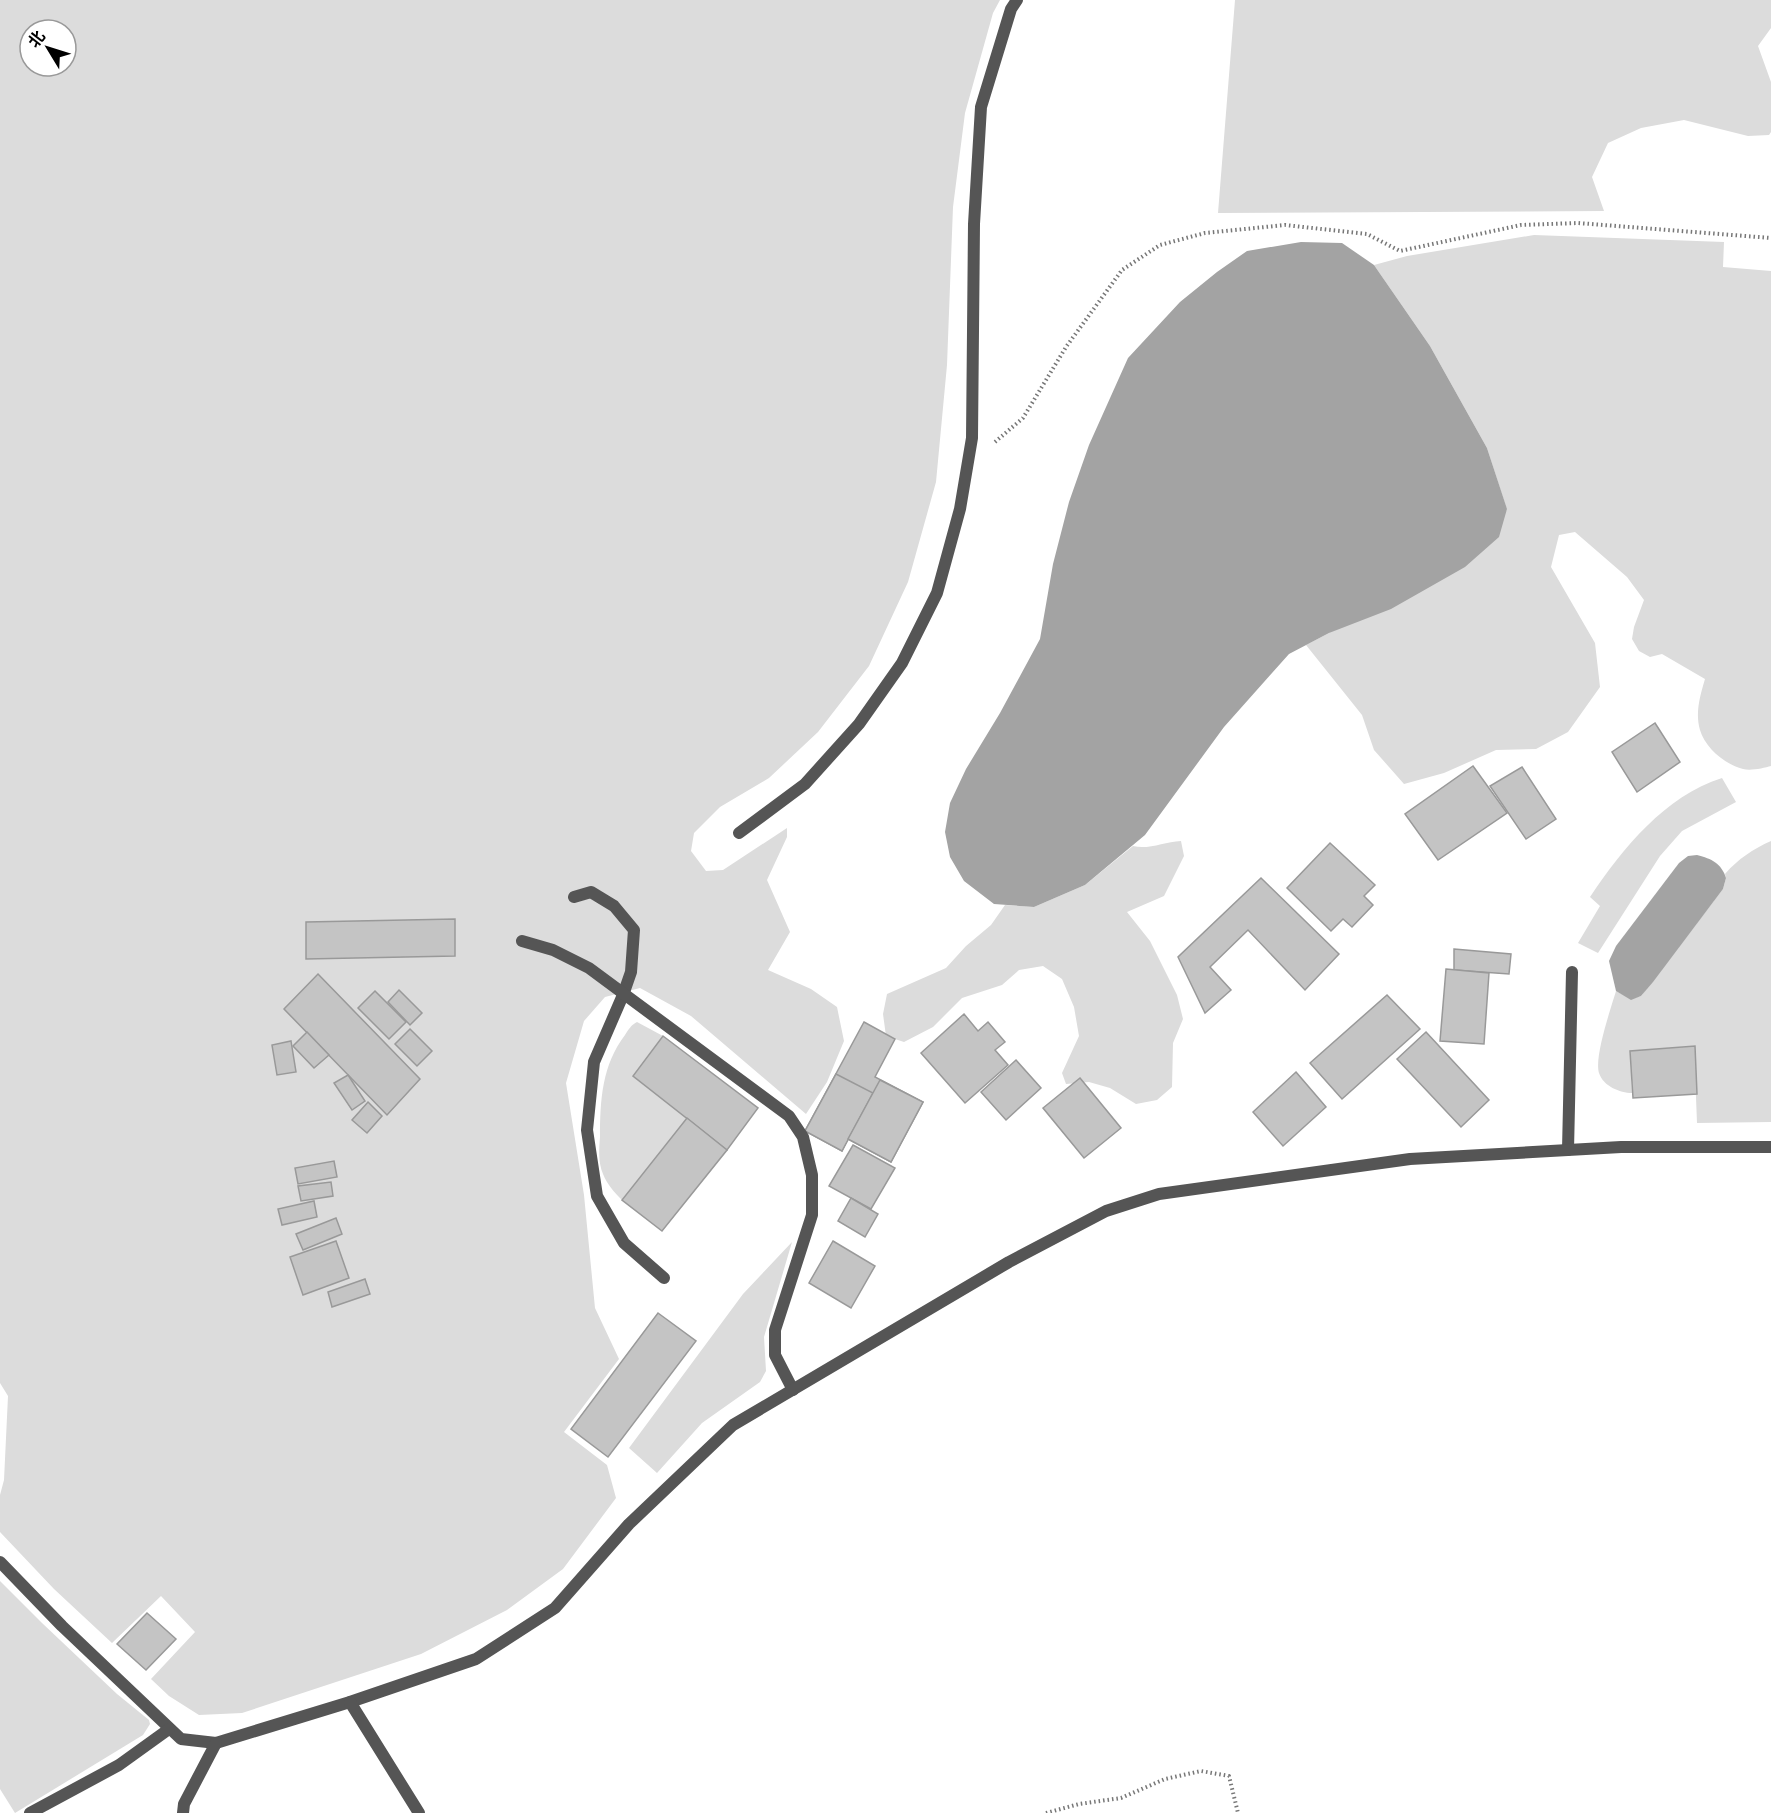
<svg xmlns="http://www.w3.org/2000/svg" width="1771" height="1813" font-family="Quicksand,'Noto Sans SC',sans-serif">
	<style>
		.green { fill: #dcdcdc; fill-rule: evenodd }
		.water { fill: #a3a3a3 }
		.building { fill: #c4c4c4; stroke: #999; stroke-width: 1.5 }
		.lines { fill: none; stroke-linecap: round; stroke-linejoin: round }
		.path { stroke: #777; stroke-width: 4; stroke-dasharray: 1.5 3; stroke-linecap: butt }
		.street { stroke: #555; stroke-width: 12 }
	</style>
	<rect width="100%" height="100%" fill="#fff"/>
	<!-- green -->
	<g class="green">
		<path d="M 0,0 L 1000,0 L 993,13 L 965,113 L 953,207 L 947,365 L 936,482 L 908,582 L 869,666 L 818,732 L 769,778 L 720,807 L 694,833 L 691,851 L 706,871 L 723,870 L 787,828 L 787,837 L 767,880 L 790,932 L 768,970 L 811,989 L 837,1007 L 844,1041 L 827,1082 L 806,1114 L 691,1016 L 640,988 L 605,997 L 584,1021 L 566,1083 L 584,1195 L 595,1308 L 619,1359 L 564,1432 L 607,1465 L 616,1498 L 563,1569 L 507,1610 L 421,1654 L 242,1713 L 199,1715 L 169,1696 L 151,1679 L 195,1632 L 161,1596 L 112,1643 L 54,1589 L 0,1532 L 0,1495 L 4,1480 L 8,1396 L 0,1383 ZM 30,30 L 66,30 L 66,66 L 30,66 Z"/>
		<path d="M 1235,0 L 1771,0 L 1771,28 L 1758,46 L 1771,82 L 1771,132 L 1769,135 L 1748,136 L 1684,120 L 1641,128 L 1608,143 L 1592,177 L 1604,211 L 1218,213 Z"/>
		<path d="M 1534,235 L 1724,242 L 1723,267 L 1771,271 L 1771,766 C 1764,768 1751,771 1743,769 C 1726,765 1705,748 1700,730 C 1695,713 1700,696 1705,679 L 1662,654 L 1650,657 L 1639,651 L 1632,639 L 1634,627 L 1644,600 L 1627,577 L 1575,532 L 1559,535 L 1551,567 L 1595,643 L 1600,687 L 1568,732 L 1536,749 L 1496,750 L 1444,773 L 1404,784 L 1374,750 L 1362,715 L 1306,645 L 1329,633 L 1507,510 L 1487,448 L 1430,346 L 1374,265 L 1407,256 Z"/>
		<path d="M 1722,778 L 1736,802 L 1682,831 L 1660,856 L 1598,953 L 1578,943 L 1600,906 L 1590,897 C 1623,848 1665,796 1722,778 Z"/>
		<path d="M 1181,841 L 1184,856 L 1164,896 L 1127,912 L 1150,941 L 1177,995 L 1183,1019 L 1173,1043 L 1172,1087 L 1157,1100 L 1136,1104 L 1110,1088 L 1089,1082 L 1066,1084 L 1062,1073 L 1079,1036 L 1074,1007 L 1062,979 L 1043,966 L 1019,970 L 1002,985 L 962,998 L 933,1027 L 904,1042 L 886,1036 L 883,1014 L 887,994 L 946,968 L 966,946 L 991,925 L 1005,905 L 1034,907 L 1085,885 L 1133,846 C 1148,850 1164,842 1181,841 Z"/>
		<path d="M 1771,841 L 1771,1122 L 1697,1123 L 1694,1046 L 1630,1051 L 1632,1093 C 1620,1093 1603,1086 1599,1073 C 1594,1057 1611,1008 1616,991 L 1631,999 L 1641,996 L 1723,889 L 1726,878 L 1725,874 C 1738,859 1753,849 1771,841 Z"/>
		<path d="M 637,1022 L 663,1036 L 633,1076 L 687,1118 L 622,1200 C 614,1192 607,1184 603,1174 C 598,1162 599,1149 600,1137 C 600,1100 602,1065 625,1035 C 629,1029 631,1025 637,1022 Z"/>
		<path d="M 792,1242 L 764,1337 L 766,1371 L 760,1382 L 702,1423 L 657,1473 L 629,1448 L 743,1294 Z"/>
		<path d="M 0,1581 L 42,1623 L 117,1694 L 149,1720 L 150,1724 L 143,1735 L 15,1813 L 0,1789 Z"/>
	</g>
	<!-- water -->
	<g class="water">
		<path d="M 1301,242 L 1342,243 L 1374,265 L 1430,346 L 1487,448 L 1507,509 L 1499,537 L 1465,567 L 1391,609 L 1329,633 L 1289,654 L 1224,727 L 1145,835 L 1085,885 L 1034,907 L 994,904 L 964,881 L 950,857 L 945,832 L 950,803 L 966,769 L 1000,713 L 1040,639 L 1053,564 L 1069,502 L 1089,445 L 1128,358 L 1180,302 L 1217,272 L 1247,251 Z"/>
		<path d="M 1697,855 C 1712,859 1721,863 1726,878 L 1723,889 L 1653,982 L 1641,996 L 1631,1000 L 1616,991 L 1609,961 L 1616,946 L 1679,863 L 1688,856 Z"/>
	</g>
	<!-- building -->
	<g class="building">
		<path d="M 1655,723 L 1680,762 L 1637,792 L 1612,752 Z"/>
		<path d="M 1473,766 L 1507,813 L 1438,860 L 1405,814 Z"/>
		<path d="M 1522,767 L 1556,819 L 1526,839 L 1490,786 Z"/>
		<path d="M 1330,843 L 1375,885 L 1364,896 L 1373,905 L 1352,927 L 1343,919 L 1331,931 L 1287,888 Z"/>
		<path d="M 1261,878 L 1339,954 L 1305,990 L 1248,930 L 1210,967 L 1231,990 L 1205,1013 L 1178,957 Z"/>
		<path d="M 455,919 L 455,956 L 306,959 L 306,922 Z"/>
		<path d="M 1454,949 L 1511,954 L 1509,974 L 1454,970 Z"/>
		<path d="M 1446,969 L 1489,973 L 1484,1044 L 1440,1041 Z"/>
		<path d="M 318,974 L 420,1079 L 387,1115 L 284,1009 Z"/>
		<path d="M 399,990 L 422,1013 L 410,1025 L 388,1002 Z"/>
		<path d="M 375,991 L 406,1022 L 389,1039 L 358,1008 Z"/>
		<path d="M 1387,995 L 1420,1029 L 1342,1099 L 1310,1063 Z"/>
		<path d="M 964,1014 L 978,1031 L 988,1022 L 1005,1042 L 995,1050 L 1008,1065 L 965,1103 L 921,1053 Z"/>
		<path d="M 864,1022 L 895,1039 L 875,1077 L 923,1102 L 891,1162 L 848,1139 L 842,1151 L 805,1131 Z"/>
		<path d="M 410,1029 L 432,1051 L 417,1066 L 395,1044 Z"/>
		<path d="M 307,1032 L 329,1055 L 314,1068 L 293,1046 Z"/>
		<path d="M 1426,1032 L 1489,1100 L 1461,1127 L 1397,1059 Z"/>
		<path d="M 663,1036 L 758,1108 L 727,1150 L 633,1076 Z"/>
		<path d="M 291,1041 L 296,1072 L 277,1075 L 272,1045 Z"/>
		<path d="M 1695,1046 L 1697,1094 L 1633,1098 L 1630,1051 Z"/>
		<path d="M 1016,1060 L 1041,1088 L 1006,1120 L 981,1092 Z"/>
		<path d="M 1296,1072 L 1326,1107 L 1283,1146 L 1253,1112 Z"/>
		<path d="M 836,1074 L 873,1093 L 842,1151 L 805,1131 Z"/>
		<path d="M 348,1075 L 365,1101 L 352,1110 L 334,1083 Z"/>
		<path d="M 1080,1078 L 1121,1128 L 1084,1158 L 1043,1108 Z"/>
		<path d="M 880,1080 L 923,1102 L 891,1162 L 848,1139 Z"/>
		<path d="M 368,1102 L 382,1116 L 367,1133 L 352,1120 Z"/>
		<path d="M 687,1118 L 727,1150 L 662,1231 L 622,1200 Z"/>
		<path d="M 853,1145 L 895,1168 L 871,1209 L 829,1186 Z"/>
		<path d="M 334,1161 L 337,1177 L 298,1184 L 295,1168 Z"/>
		<path d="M 331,1182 L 333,1196 L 301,1201 L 298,1186 Z"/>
		<path d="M 851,1198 L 878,1214 L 865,1237 L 838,1221 Z"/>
		<path d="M 314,1201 L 317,1217 L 282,1225 L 278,1209 Z"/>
		<path d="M 336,1218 L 342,1234 L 303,1250 L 296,1234 Z"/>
		<path d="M 336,1241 L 349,1278 L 303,1295 L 290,1257 Z"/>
		<path d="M 833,1241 L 875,1266 L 851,1308 L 809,1283 Z"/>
		<path d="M 365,1279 L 370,1294 L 332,1307 L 328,1292 Z"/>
		<path d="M 658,1313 L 696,1341 L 608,1457 L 571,1429 Z"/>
		<path d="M 147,1613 L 176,1639 L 146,1670 L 117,1644 Z"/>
	</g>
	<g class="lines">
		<!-- path -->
		<g class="path">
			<path d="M 995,442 L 1023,418 L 1066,347 L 1122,270 L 1160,245 L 1205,233 L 1285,225 L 1367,234 L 1400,251 L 1521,225 L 1578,223 L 1771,238"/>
			<path d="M 1046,1813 L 1079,1804 L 1121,1798 L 1165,1779 L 1201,1771 L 1229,1776 L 1238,1813"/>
		</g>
		<!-- street -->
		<g class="street">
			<path d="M 739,833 L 805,784 L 859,724 L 902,663 L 937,593 L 960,509 L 972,438 L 974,224 L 981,107 L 1011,9 L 1017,0"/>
			<path d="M 574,897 L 591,892 L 614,906 L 634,930 L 631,972 L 623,995 L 594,1062 L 587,1130 L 597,1196 L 624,1243 L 664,1278"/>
			<path d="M 522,941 L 553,950 L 589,968 L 789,1116 L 803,1137 L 812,1175 L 812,1215 L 775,1330 L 775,1355 L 793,1390"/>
			<path d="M 1568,1150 L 1572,972"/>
			<path d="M 0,1562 L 62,1626 L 181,1739 L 216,1743 L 350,1702 L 476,1659 L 555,1608 L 629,1524 L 733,1425 L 1009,1262 L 1106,1211 L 1159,1194 L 1410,1159 L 1621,1147 L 1771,1147"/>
			<path d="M 350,1702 L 419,1813"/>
			<path d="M 30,1813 L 119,1765 L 169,1729"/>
			<path d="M 183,1813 L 184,1804 L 216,1743"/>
		</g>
	</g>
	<!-- north arrow -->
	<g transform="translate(48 48) rotate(308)"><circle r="28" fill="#ffffff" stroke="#999999" stroke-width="1.5"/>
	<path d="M0-4.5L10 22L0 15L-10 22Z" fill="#000000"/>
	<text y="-9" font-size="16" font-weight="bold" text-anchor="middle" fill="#000000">北</text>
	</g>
</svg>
